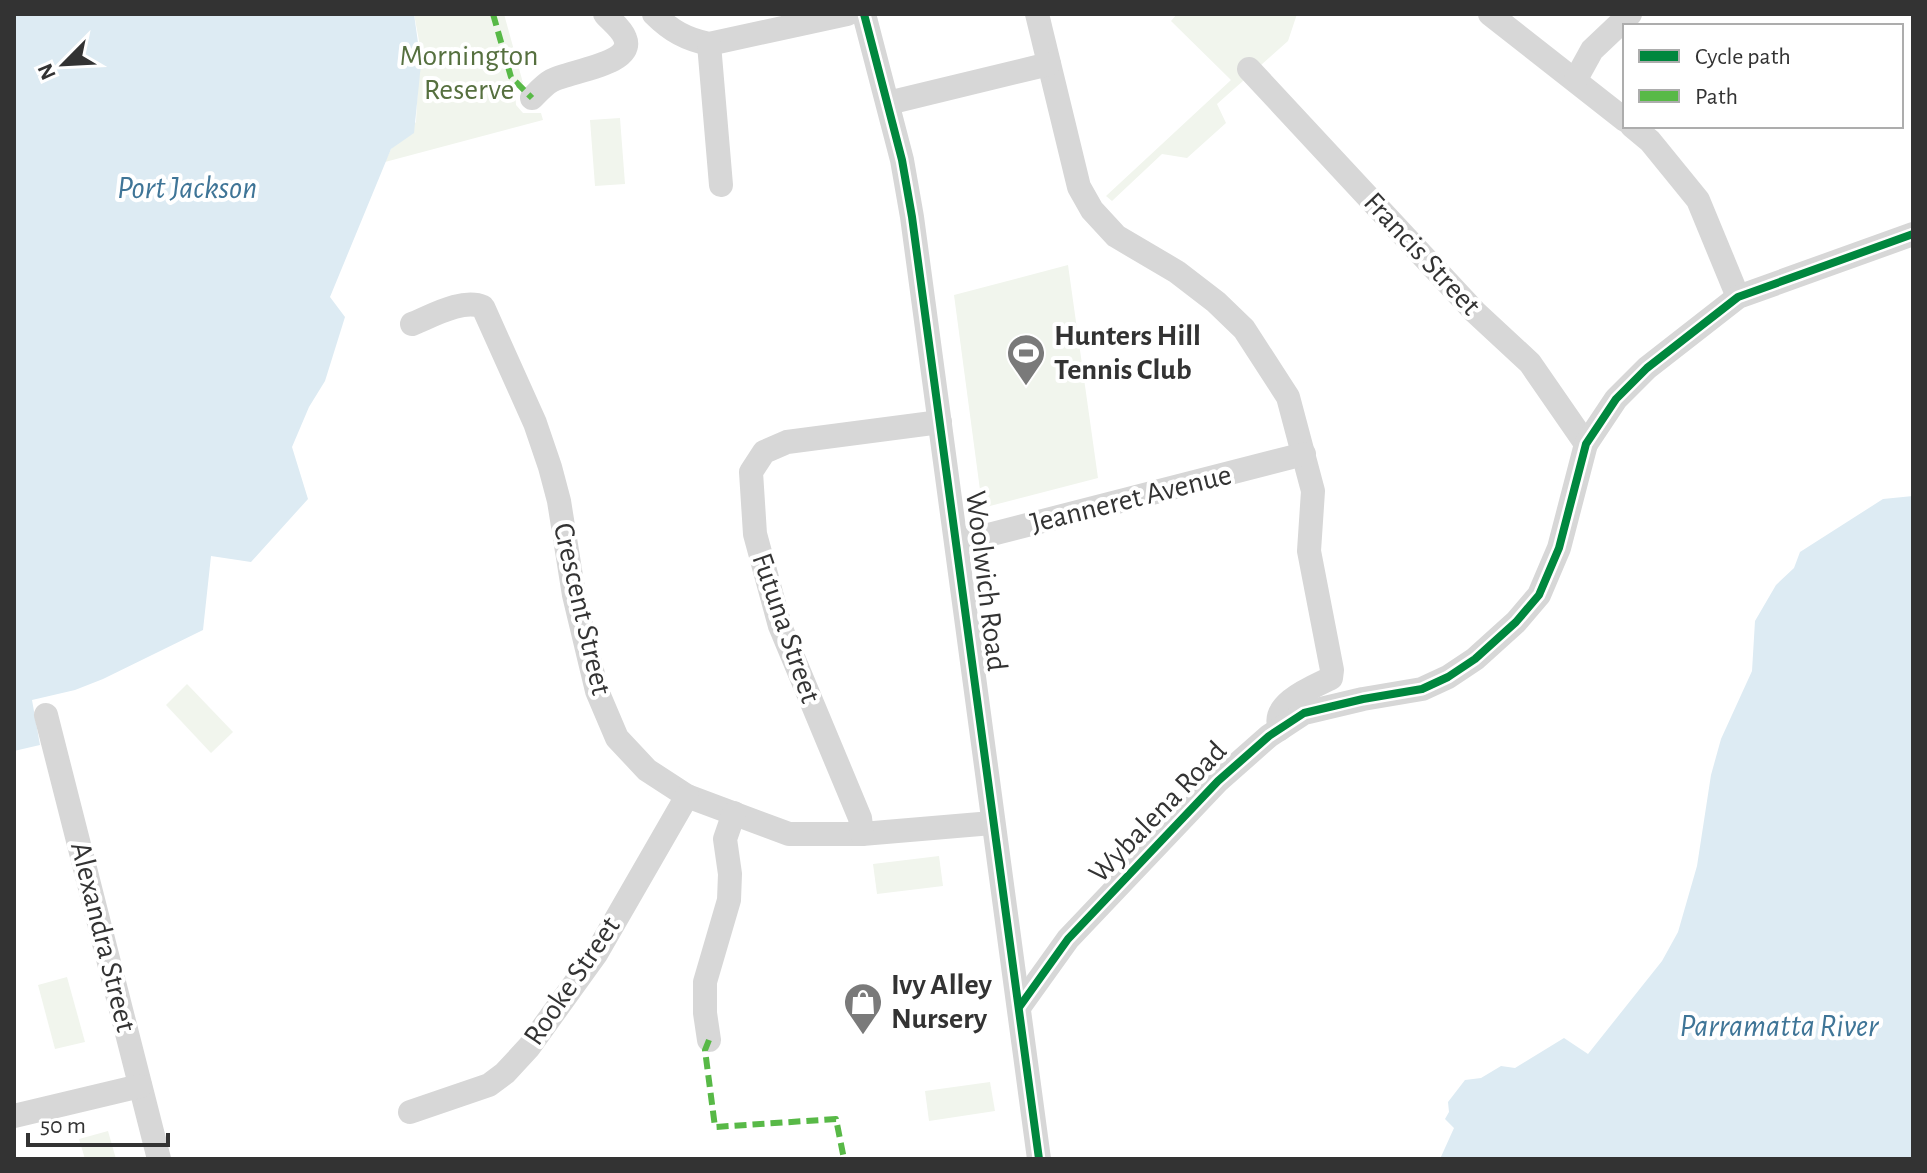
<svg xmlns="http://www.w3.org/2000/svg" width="1927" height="1173" font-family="'Alegreya Sans',sans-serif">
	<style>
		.green { fill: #f1f5ed }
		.water { fill: #ddebf3 }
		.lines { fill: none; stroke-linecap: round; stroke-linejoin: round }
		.minor { stroke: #d7d7d7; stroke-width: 24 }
		.quiet { stroke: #58b947; stroke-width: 6; stroke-dasharray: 12 6; stroke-linecap: butt }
		.cycleway-casing { stroke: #fff; stroke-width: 13 }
		.cycleway { stroke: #00873e; stroke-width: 8 }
		.labels { text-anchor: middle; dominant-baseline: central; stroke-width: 8; stroke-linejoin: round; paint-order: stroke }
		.park-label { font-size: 30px; fill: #56703f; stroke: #fff }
		.street-label { font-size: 30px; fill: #333; stroke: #fff }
		.poi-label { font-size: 30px; font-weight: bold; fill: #333; stroke: #fff; text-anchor: start }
		.water-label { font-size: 32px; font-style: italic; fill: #3f7597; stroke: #fff }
	</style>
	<rect width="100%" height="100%" fill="#fff"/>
	<!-- green -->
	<g class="green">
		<path d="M 414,14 L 504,14 L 523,83 L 515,90 L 516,105 L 523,113 L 541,113 L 543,120 L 385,162 L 391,149 L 416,122 L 420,46 Z"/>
		<path d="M 1177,14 L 1297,14 L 1288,41 L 1217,104 L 1226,123 L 1187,158 L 1162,154 L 1112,201 L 1106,196 L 1231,80 L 1171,21 Z"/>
		<path d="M 620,118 L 625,184 L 595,186 L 590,120 Z"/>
		<path d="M 1068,265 L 1098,478 L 986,507 L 982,505 L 954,295 Z"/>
		<path d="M 187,684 L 233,732 L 211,753 L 166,705 Z"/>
		<path d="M 939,856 L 943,886 L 877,894 L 873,864 Z"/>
		<path d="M 67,977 L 85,1042 L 55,1049 L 38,985 Z"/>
		<path d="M 990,1082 L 995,1111 L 929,1121 L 925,1091 Z"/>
		<path d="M 108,1131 L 116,1159 L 85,1159 L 79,1139 Z"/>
	</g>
	<!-- water -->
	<g class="water">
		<path d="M 14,14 L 414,14 L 421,64 L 414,133 L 391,149 L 330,297 L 345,317 L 325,381 L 309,407 L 292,447 L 308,499 L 251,562 L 211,556 L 203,630 L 103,679 L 75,690 L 32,700 L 40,745 L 14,751 Z"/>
		<path d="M 1913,496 L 1913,1159 L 1440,1159 L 1454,1128 L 1445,1119 L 1449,1112 L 1448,1102 L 1465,1080 L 1481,1078 L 1501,1066 L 1515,1068 L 1564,1038 L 1588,1054 L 1662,961 L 1678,932 L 1697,866 L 1711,775 L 1721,739 L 1752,671 L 1755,621 L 1776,585 L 1794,568 L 1800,552 L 1883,499 Z"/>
	</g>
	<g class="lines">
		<!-- minor -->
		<g class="minor">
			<path d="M 654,14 C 671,31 686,39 709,44 L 847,14"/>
			<path d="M 864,14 L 902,160 L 912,217 L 1039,1159"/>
			<path d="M 1037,14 L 1079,187 L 1092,210 L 1116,236 L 1177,272 L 1216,302 L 1244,329 L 1288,397 L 1313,491 L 1309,551 L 1332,670 L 1331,678 C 1313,687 1270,703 1280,729"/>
			<path d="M 1490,14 L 1625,120"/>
			<path d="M 709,44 L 721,185"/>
			<path d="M 1249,69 L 1475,312 L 1530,363 L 1586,444"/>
			<path d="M 1576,79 L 1592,50 L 1630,14"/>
			<path d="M 532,98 C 538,92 544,85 551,81 C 567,71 636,65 625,38 C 622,29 611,21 605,14"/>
			<path d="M 888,103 L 1049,64"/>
			<path d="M 1632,126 L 1650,141 L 1698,200 L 1738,297"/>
			<path d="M 412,324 C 432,316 463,298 483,307 L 535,423 L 550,467 L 559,501 L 574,595 L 597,691 L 617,738 L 647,770 L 687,796 L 789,834 L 862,834 L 992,823"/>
			<path d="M 957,543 L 1304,454"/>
			<path d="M 46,715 L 159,1159"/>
			<path d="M 862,834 L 860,818 L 780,626 L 755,534 L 751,472 L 764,452 L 787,442 L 940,422"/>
			<path d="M 1020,1006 L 1068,939 L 1218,781 L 1269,736 L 1304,713 L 1363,699 L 1422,689 L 1448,677 L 1475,659 L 1516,622 L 1539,595 L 1559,548 L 1586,444 L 1616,399 L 1647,368 L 1738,297 L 1913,234"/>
			<path d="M 709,1040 L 705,1013 L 705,982 L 729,900 L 730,874 L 725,839 L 734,813"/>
			<path d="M 410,1112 L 489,1085 L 505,1073 L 529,1047 L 596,954 L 687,796"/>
			<path d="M 14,1116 L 140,1086"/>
		</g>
		<!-- quiet -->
		<g class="quiet">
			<path d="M 493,14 L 511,77 L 532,98"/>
			<path d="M 709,1040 L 705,1050 L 715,1127 L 836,1119 L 844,1159"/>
		</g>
		<defs>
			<g id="cycleway">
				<path d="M 864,14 L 902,160 L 912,217 L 1039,1159"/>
				<path d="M 1020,1006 L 1068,939 L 1218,781 L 1269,736 L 1304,713 L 1363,699 L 1422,689 L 1448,677 L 1475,659 L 1516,622 L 1539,595 L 1559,548 L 1586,444 L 1616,399 L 1647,368 L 1738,297 L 1913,234"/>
			</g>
		</defs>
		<!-- cycleway casing -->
		<use href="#cycleway" class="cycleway-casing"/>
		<!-- cycleway -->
		<use href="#cycleway" class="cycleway"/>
	</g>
	<!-- icons -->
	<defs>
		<symbol id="stadium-pin" viewBox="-11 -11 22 30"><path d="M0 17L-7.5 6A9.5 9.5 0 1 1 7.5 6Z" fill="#7a7a7a" stroke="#fff"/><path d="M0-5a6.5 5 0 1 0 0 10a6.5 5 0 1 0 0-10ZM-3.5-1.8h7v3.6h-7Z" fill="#fff"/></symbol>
		<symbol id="shop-pin" viewBox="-11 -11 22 30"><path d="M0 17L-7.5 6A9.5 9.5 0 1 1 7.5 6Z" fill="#7a7a7a" stroke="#fff"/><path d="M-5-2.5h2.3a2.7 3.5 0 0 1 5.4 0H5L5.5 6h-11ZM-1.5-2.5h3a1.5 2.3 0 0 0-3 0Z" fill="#fff"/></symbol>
	</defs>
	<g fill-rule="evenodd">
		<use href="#stadium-pin" x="1004" y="331" width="44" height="60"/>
		<use href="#shop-pin" x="841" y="980" width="44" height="60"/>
	</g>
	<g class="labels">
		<!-- park labels -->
		<g class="park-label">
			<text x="469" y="56">Mornington<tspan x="469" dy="34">Reserve</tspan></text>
		</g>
		<!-- street labels -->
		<g class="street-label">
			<text transform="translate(1422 254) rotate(47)">Francis Street</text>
			<text transform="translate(1131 499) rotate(-14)">Jeanneret Avenue</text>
			<text transform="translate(986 581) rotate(83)">Woolwich Road</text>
			<text transform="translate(582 609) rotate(77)">Crescent Street</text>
			<text transform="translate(786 628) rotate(71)">Futuna Street</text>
			<text transform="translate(1158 812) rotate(-46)">Wybalena Road</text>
			<text transform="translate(103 937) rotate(76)">Alexandra Street</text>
			<text transform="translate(572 981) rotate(-56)">Rooke Street</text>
		</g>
		<!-- poi labels -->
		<g class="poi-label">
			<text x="1054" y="336">Hunters Hill<tspan x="1054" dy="34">Tennis Club</tspan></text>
			<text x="891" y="985">Ivy Alley<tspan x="891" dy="34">Nursery</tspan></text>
		</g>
		<!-- water labels -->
		<g class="water-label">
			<text x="187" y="188">Port Jackson</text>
			<text x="1779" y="1026">Parramatta River</text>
		</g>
	</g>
	<!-- border -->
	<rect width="1927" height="1173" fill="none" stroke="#333333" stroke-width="32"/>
	<!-- legend -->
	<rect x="1623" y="24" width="280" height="104" fill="#ffffff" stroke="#adadad" stroke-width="2"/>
	<rect x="1639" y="50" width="40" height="12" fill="#00873e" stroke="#adadad" stroke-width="2"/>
	<text x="1695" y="64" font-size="24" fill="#333333">Cycle path</text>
	<rect x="1639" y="90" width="40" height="12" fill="#58b947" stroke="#adadad" stroke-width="2"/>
	<text x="1695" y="104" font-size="24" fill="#333333">Path</text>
	<!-- north arrow -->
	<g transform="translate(64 64) rotate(246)" stroke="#ffffff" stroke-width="6" paint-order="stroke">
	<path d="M0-6L14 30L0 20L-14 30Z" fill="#333333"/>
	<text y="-12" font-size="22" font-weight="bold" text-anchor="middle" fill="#333333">N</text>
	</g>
	<!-- scale -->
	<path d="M28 1133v12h140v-12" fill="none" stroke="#333333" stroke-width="4"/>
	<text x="40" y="1133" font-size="24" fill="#333333" stroke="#ffffff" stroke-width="6" paint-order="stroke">50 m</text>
</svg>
